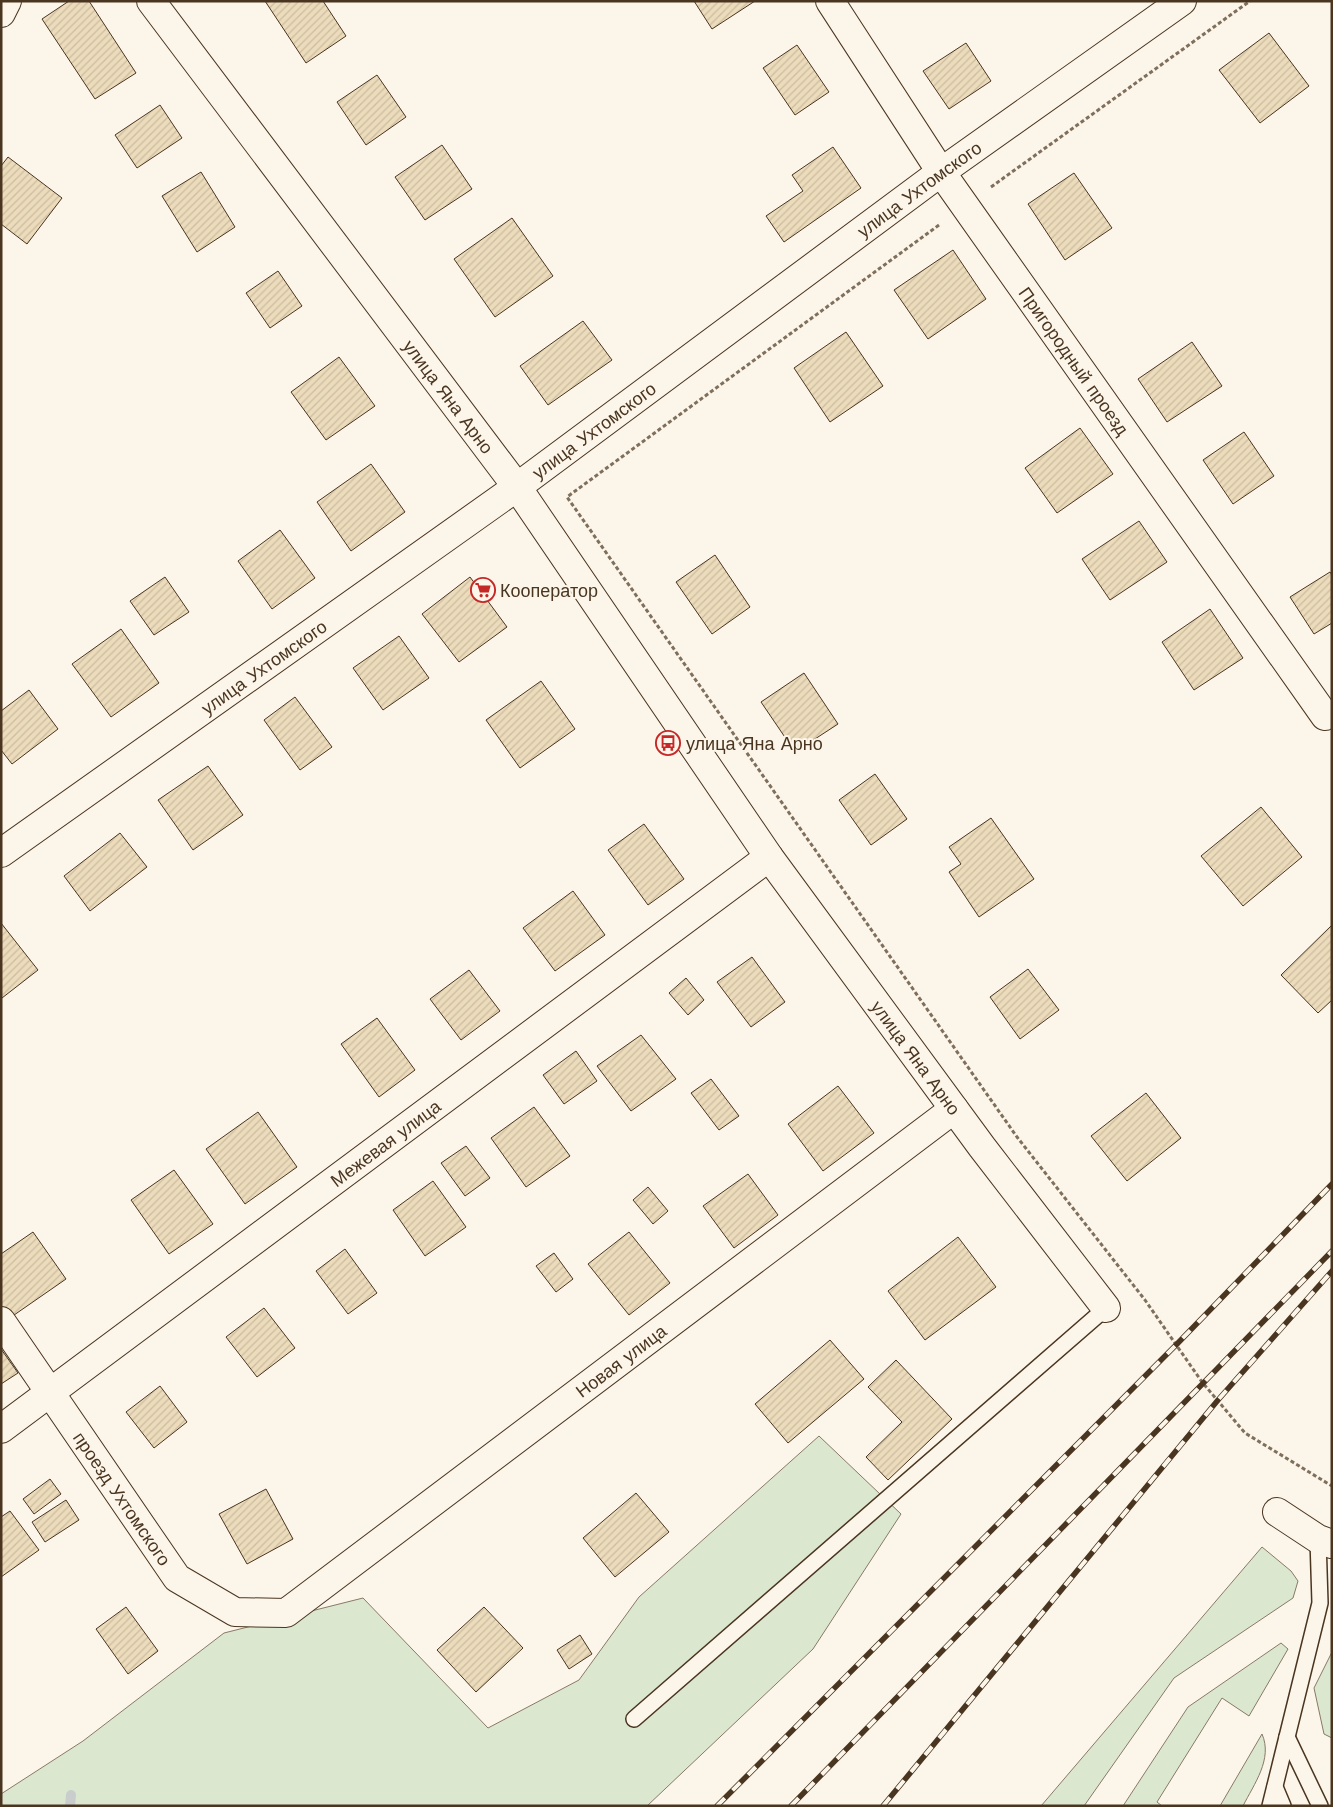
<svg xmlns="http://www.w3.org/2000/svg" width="1333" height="1807" font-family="'Work Sans',sans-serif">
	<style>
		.green { fill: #dce7d0; stroke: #887966 }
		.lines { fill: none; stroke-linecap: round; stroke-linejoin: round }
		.stream { stroke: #c9cecd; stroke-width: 10 }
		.building { fill: url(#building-hatch); stroke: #4a3520 }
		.lane-casing { stroke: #4a3520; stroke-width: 18 }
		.street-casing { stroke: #4a3520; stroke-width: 30 }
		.secondary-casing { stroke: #4a3520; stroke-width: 30 }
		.path { stroke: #7f6f5c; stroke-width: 3; stroke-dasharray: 4 2.5; stroke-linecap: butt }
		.lane { stroke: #fbf6e9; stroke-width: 15 }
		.street { stroke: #fbf6e9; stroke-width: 28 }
		.secondary { stroke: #fbf6e9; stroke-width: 28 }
		.rail-casing { stroke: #4a3520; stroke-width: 5.5 }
		.rail { stroke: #fbf6e9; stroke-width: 4; stroke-dasharray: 11; stroke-linecap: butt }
		.labels { text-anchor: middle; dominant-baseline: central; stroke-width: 4; stroke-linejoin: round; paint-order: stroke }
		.street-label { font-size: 18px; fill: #4a3520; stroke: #fbf6e9 }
		.poi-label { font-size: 18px; fill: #4a3520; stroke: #fbf6e9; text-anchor: start }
	</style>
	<defs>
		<pattern id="building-hatch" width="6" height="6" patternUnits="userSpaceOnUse" patternTransform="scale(1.25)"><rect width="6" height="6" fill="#ecdcbc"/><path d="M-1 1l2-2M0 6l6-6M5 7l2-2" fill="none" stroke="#ccbda1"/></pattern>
	</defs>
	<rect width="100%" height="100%" fill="#fbf6e9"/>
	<!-- green -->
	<g class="green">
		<path d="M 819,1436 L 901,1514 L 813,1649 L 647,1806 L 1,1806 L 1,1794 L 83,1741 L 224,1633 L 363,1598 L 488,1728 L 579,1680 L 639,1597 Z"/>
		<path d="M 1262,1547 L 1291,1571 L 1298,1581 L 1293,1598 L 1174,1678 L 1084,1806 L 1041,1806 Z"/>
		<path d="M 1281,1643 L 1288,1649 L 1249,1716 L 1222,1698 L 1157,1802 L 1162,1806 L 1123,1806 L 1188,1707 Z"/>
		<path d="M 1332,1652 L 1332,1738 L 1324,1734 L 1314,1688 Z"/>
		<path d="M 1262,1734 C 1273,1759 1254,1784 1243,1806 L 1220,1806 Z"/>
	</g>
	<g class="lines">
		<!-- stream -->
		<path class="stream" d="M 70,1806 L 71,1795"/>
	</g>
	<!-- building -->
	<g class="building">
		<path d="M 69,1 L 89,1 L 136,73 L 95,99 L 42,19 Z"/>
		<path d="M 265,1 L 323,1 L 346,36 L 306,63 Z"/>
		<path d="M 694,1 L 755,1 L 712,29 Z"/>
		<path d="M 1269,33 L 1309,86 L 1260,123 L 1219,70 Z"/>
		<path d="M 966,43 L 991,81 L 949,109 L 923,71 Z"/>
		<path d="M 797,45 L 829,92 L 795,115 L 763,68 Z"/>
		<path d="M 377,75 L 406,117 L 366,145 L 337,102 Z"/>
		<path d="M 160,105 L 182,138 L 137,168 L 115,135 Z"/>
		<path d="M 442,145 L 472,189 L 425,220 L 395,177 Z"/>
		<path d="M 833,147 L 861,188 L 784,242 L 766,216 L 803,191 L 792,175 Z"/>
		<path d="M 8,157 L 62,198 L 27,244 L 1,224 L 1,166 Z"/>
		<path d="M 201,172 L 235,227 L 197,252 L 162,196 Z"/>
		<path d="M 1074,173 L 1112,228 L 1065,260 L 1028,204 Z"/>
		<path d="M 512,218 L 553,276 L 495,317 L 454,259 Z"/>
		<path d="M 953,250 L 986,299 L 928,339 L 894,290 Z"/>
		<path d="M 278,271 L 302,306 L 270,328 L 246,293 Z"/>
		<path d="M 583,321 L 612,360 L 548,405 L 520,366 Z"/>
		<path d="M 846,332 L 883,386 L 830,422 L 794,368 Z"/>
		<path d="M 1192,342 L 1222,386 L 1167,422 L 1138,379 Z"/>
		<path d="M 339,357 L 375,406 L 326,440 L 291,392 Z"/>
		<path d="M 1080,428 L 1113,474 L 1057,513 L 1025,468 Z"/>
		<path d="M 1244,432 L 1274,476 L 1233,504 L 1203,460 Z"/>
		<path d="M 371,464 L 405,512 L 351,551 L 317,502 Z"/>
		<path d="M 1139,521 L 1167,562 L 1110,600 L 1082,559 Z"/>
		<path d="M 280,530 L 315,578 L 272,609 L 238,561 Z"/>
		<path d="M 715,555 L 750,607 L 712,634 L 676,582 Z"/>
		<path d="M 1330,572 L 1332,575 L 1332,623 L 1314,634 L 1290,597 Z"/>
		<path d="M 165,577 L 189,612 L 154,635 L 130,601 Z"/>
		<path d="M 470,577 L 507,627 L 459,662 L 422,614 Z"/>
		<path d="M 1210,609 L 1243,658 L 1194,690 L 1162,642 Z"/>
		<path d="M 121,629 L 159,683 L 111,717 L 72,664 Z"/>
		<path d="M 399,636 L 429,678 L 383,710 L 353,668 Z"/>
		<path d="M 804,673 L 838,724 L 795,752 L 761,702 Z"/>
		<path d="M 541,681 L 575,729 L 520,768 L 486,720 Z"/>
		<path d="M 29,690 L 58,729 L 12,764 L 1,750 L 1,711 Z"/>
		<path d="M 295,697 L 332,747 L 300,770 L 264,720 Z"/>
		<path d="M 208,766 L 243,815 L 193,850 L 158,800 Z"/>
		<path d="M 875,774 L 907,819 L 871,845 L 839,800 Z"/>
		<path d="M 1261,807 L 1302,857 L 1243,906 L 1201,856 Z"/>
		<path d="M 991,818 L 1034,879 L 979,917 L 949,872 L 961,864 L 949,847 Z"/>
		<path d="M 644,824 L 684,879 L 648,905 L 608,850 Z"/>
		<path d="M 120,833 L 147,867 L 90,911 L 64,876 Z"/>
		<path d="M 573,891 L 605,935 L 555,971 L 523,928 Z"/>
		<path d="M 1,923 L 38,970 L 2,998 L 1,998 Z"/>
		<path d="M 1332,925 L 1332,1000 L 1318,1013 L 1281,975 Z"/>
		<path d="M 752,957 L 785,1002 L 751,1027 L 717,982 Z"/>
		<path d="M 1028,969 L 1059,1010 L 1020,1039 L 990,997 Z"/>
		<path d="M 469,970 L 500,1011 L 461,1040 L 430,999 Z"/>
		<path d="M 686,978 L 704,1000 L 688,1015 L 669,993 Z"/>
		<path d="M 377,1018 L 415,1070 L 379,1097 L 341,1044 Z"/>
		<path d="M 641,1035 L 676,1079 L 631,1111 L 597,1066 Z"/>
		<path d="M 576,1051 L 597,1081 L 564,1104 L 543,1075 Z"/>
		<path d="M 711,1079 L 739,1116 L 719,1130 L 691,1093 Z"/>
		<path d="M 838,1086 L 874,1133 L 823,1171 L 788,1124 Z"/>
		<path d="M 1146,1093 L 1181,1138 L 1127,1181 L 1091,1136 Z"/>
		<path d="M 534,1107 L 570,1156 L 526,1187 L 491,1138 Z"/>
		<path d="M 258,1112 L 297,1167 L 245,1204 L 206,1149 Z"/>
		<path d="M 466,1146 L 490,1178 L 465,1196 L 441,1163 Z"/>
		<path d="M 174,1170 L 213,1224 L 169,1254 L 131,1200 Z"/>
		<path d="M 748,1174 L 778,1215 L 734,1248 L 703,1206 Z"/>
		<path d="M 433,1181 L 466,1227 L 425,1256 L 393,1210 Z"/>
		<path d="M 648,1187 L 668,1211 L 653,1224 L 633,1200 Z"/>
		<path d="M 33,1232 L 66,1279 L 4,1322 L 1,1318 L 1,1254 Z"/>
		<path d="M 629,1232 L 670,1283 L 629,1315 L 588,1264 Z"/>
		<path d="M 958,1237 L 996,1287 L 925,1340 L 888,1291 Z"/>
		<path d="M 345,1249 L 377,1293 L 348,1314 L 316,1271 Z"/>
		<path d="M 554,1253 L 573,1279 L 556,1292 L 536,1266 Z"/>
		<path d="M 264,1308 L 295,1348 L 257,1377 L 226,1337 Z"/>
		<path d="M 830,1340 L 864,1379 L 788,1443 L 755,1404 Z"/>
		<path d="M 1,1349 L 18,1373 L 1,1384 Z"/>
		<path d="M 896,1360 L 952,1419 L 888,1480 L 866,1457 L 902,1422 L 868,1387 Z"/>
		<path d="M 160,1386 L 187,1422 L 154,1448 L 126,1412 Z"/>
		<path d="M 50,1479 L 61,1494 L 34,1514 L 23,1499 Z"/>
		<path d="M 266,1489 L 293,1539 L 247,1564 L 219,1514 Z"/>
		<path d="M 636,1493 L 669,1532 L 615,1577 L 583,1538 Z"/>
		<path d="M 66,1500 L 79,1520 L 45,1542 L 32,1522 Z"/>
		<path d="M 10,1511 L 39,1550 L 1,1577 L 1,1517 Z"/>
		<path d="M 126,1607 L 158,1651 L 128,1674 L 96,1629 Z"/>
		<path d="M 484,1607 L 523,1648 L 476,1692 L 437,1650 Z"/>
		<path d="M 580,1635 L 592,1654 L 569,1669 L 557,1650 Z"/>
	</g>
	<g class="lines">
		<defs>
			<g id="lane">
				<path d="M 634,1719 L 1106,1308"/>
				<path d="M 1287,1737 L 1320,1806"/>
				<path d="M 1275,1787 L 1283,1806"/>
				<path d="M 1270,1806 L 1320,1603 L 1318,1539"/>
			</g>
			<g id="street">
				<path id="s1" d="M 830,1 L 941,172 L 1325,716"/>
				<path d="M 1,13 L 7,1"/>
				<path id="s2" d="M 1,853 L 517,487 L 769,857 L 982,1147 L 1106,1308"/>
				<path id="s3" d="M 1,1321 L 177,1578 L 235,1612 L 286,1613 L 954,1109"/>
				<path id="s4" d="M 1,1429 L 769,857"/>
				<path d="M 1277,1512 L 1318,1539 L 1332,1544"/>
			</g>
			<g id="secondary">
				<path id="s5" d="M 151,1 L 517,487 L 941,172 L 1182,1"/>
			</g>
		</defs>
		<!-- lane casing -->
		<use href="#lane" class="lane-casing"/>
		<!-- street casing -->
		<use href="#street" class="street-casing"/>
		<!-- secondary casing -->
		<use href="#secondary" class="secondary-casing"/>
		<!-- path -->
		<g class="path">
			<path d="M 991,187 L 1250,1"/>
			<path d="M 939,225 L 567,497 L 1017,1137 L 1145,1300 L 1202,1382 L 1245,1433 L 1332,1486"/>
		</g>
		<!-- lane -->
		<use href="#lane" class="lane"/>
		<!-- street -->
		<use href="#street" class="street"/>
		<!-- secondary -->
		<use href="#secondary" class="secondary"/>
		<defs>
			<g id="rail">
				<path d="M 717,1806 L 1177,1344 L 1332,1184"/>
				<path d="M 791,1806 L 1332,1251"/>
				<path d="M 883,1806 L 1218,1400 L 1332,1271"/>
			</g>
		</defs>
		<!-- rail casing -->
		<use href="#rail" class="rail-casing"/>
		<!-- rail -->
		<use href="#rail" class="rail"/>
	</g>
	<!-- icons -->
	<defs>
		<symbol id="supermarket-ring" viewBox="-11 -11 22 22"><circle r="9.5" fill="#fbf6e9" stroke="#c62828" stroke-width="1.5"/><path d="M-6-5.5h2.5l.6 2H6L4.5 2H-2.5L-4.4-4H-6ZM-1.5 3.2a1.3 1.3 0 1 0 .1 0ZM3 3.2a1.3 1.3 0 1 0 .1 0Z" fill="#c62828"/></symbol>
		<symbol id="bus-ring" viewBox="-11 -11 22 22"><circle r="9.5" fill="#fbf6e9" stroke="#c62828" stroke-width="1.5"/><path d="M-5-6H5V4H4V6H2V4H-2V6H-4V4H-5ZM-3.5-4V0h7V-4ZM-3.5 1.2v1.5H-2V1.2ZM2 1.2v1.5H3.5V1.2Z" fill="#c62828"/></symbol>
	</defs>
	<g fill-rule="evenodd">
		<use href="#supermarket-ring" x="469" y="576" width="28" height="28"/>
		<use href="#bus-ring" x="654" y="729" width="28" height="28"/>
	</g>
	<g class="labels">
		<!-- street labels -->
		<g class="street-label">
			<text stroke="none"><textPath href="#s5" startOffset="1109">улица Ухтомского</textPath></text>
			<text stroke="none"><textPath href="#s1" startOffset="435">Пригородный проезд</textPath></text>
			<text stroke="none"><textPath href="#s5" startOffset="495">улица Яна Арно</textPath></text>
			<text stroke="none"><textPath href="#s5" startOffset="704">улица Ухтомского</textPath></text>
			<text stroke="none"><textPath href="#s2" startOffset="322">улица Ухтомского</textPath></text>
			<text stroke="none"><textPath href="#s2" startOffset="1329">улица Яна Арно</textPath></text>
			<text stroke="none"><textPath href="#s4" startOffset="479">Межевая улица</textPath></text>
			<text stroke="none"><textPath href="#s3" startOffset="849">Новая улица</textPath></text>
			<text stroke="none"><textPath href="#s3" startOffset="215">проезд Ухтомского</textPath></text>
		</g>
		<!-- poi labels -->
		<g class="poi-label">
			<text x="500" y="590">Кооператор</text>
			<text x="686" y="743">улица Яна Арно</text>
		</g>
	</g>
	<!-- border -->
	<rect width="1333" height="1807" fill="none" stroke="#4a3520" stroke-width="5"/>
</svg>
